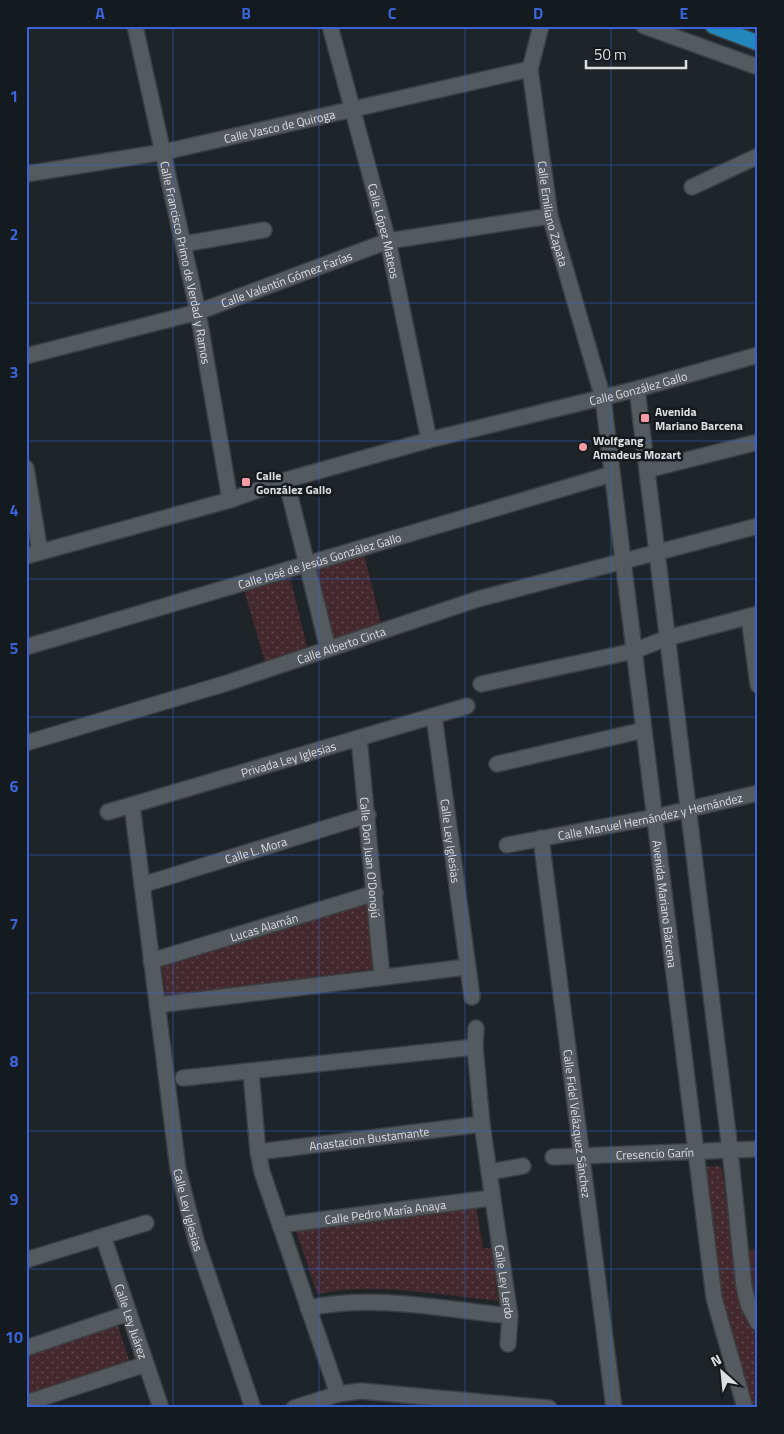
<svg xmlns="http://www.w3.org/2000/svg" width="784" height="1434" font-family="'Titillium Web',sans-serif">
	<style>
		.green { fill: #43292d }
		.park { fill: url(#park-dots) }
		.lines { fill: none; stroke-linecap: round; stroke-linejoin: round }
		.minor-casing { stroke: #3b3f42; stroke-width: 18 }
		.major-casing { stroke: #3b3f42; stroke-width: 18 }
		.minor { stroke: #545a5f; stroke-width: 15 }
		.major { stroke: #28b; stroke-width: 15 }
		.grid { fill: none; stroke: #3a64da; stroke-width: 1; stroke-opacity: 0.55 }
		.poi-dot { fill: #f49aa7; stroke: #151a1e; stroke-width: 2 }
		.labels { text-anchor: middle; dominant-baseline: central; stroke-width: 5; stroke-linejoin: round; paint-order: stroke }
		.street-label { font-size: 12px; fill: #dcdfe2; stroke: #151a1e }
		.poi-label { font-size: 12px; font-weight: bold; fill: #dcdfe2; stroke: #151a1e; text-anchor: start }
		.neatline { fill: none; stroke: #3a64da; stroke-width: 2 }
		.grid-label { font-size: 16px; text-anchor: middle; font-weight: bold; fill: #3a64da }
	</style>
	<defs>
		<pattern id="park-dots" width="8" height="8" patternUnits="userSpaceOnUse" patternTransform="scale(1.25)"><rect width="8" height="8" fill="#43292d"/><path d="M2 2h.1M6 6h.1" fill="none" stroke="#5e484b" stroke-width="1.8" stroke-linecap="round"/></pattern>
	</defs>
	<rect width="100%" height="100%" fill="#1e2428"/>
	<!-- green -->
	<path class="green" d="M 758,1248 L 758,1313 L 742,1252 Z"/>
	<!-- park -->
	<g class="park">
		<path d="M 364,554 L 381,623 L 333,639 L 316,568 Z"/>
		<path d="M 290,577 L 307,647 L 265,662 L 244,590 Z"/>
		<path d="M 367,902 L 373,969 L 166,996 L 162,965 Z"/>
		<path d="M 721,1166 L 741,1293 L 758,1334 L 758,1408 L 750,1408 L 720,1297 L 700,1167 Z"/>
		<path d="M 476,1205 L 483,1248 L 492,1248 L 498,1301 C 438,1295 376,1282 317,1294 L 296,1230 Z"/>
		<path d="M 117,1323 L 130,1363 L 26,1398 L 26,1353 Z"/>
	</g>
	<g class="lines">
		<defs>
			<g id="minor">
				<path id="s1" d="M 135,26 L 198,312 L 230,500"/>
				<path id="s2" d="M 330,26 L 388,241 L 429,440"/>
				<path id="s3" d="M 541,26 L 530,69 L 550,216 L 603,398 L 714,1298 L 745,1408"/>
				<path d="M 644,26 L 758,67"/>
				<path id="s4" d="M 26,174 L 164,152 L 530,69"/>
				<path d="M 692,187 L 758,156"/>
				<path d="M 184,244 L 264,230"/>
				<path id="s5" d="M 26,356 L 198,312 L 388,241 L 550,216"/>
				<path d="M 637,389 L 730,1150 L 744,1287 L 749,1306 L 758,1323"/>
				<path d="M 26,468 L 40,552"/>
				<path d="M 647,470 L 758,442"/>
				<path d="M 286,480 L 328,649"/>
				<path id="s6" d="M 26,556 L 230,500 L 286,480 L 429,440 L 637,389 L 758,355"/>
				<path d="M 749,617 L 758,685"/>
				<path id="s7" d="M 26,647 L 612,474"/>
				<path d="M 481,684 L 634,651 L 667,638 L 758,614"/>
				<path id="s8" d="M 434,716 L 472,997"/>
				<path id="s9" d="M 359,738 L 382,977"/>
				<path id="s10" d="M 26,743 L 227,683 L 478,599 L 758,526"/>
				<path d="M 497,764 L 644,730"/>
				<path id="s11" d="M 132,805 L 178,1169 L 196,1240 L 253,1408"/>
				<path id="s12" d="M 108,812 L 467,706"/>
				<path id="s13" d="M 541,838 L 614,1408"/>
				<path id="s14" d="M 507,845 L 655,817 L 758,793"/>
				<path id="s15" d="M 142,885 L 368,815"/>
				<path id="s16" d="M 151,961 L 375,893"/>
				<path d="M 157,1005 L 467,967"/>
				<path id="s17" d="M 476,1028 L 475,1047 L 482,1124 L 510,1316 L 508,1344"/>
				<path d="M 251,1073 L 258,1152 L 262,1172 L 338,1394"/>
				<path d="M 183,1078 L 475,1047"/>
				<path id="s18" d="M 258,1152 L 482,1124"/>
				<path id="s19" d="M 553,1157 L 758,1149"/>
				<path d="M 489,1172 L 523,1166"/>
				<path id="s20" d="M 280,1225 L 491,1198"/>
				<path id="s21" d="M 103,1236 L 161,1408"/>
				<path d="M 26,1260 L 146,1223"/>
				<path d="M 308,1308 C 375,1294 443,1309 510,1316"/>
				<path d="M 26,1348 L 129,1313"/>
				<path d="M 26,1403 L 146,1364"/>
				<path d="M 294,1408 L 338,1394 L 361,1391 L 549,1408"/>
			</g>
			<path id="major" d="M 713,26 L 758,43"/>
		</defs>
		<!-- minor casing -->
		<use href="#minor" class="minor-casing"/>
		<!-- major casing -->
		<use href="#major" class="major-casing"/>
		<!-- minor -->
		<use href="#minor" class="minor"/>
		<!-- major -->
		<use href="#major" class="major"/>
	</g>
	<!-- grid -->
	<path class="grid" d="M 173,26 L 173,1408M 319,26 L 319,1408M 465,26 L 465,1408M 611,26 L 611,1408M 26,165 L 758,165M 26,303 L 758,303M 26,441 L 758,441M 26,579 L 758,579M 26,717 L 758,717M 26,855 L 758,855M 26,993 L 758,993M 26,1131 L 758,1131M 26,1269 L 758,1269"/>
	<!-- markers -->
	<g class="poi-dot">
		<rect x="640" y="413" width="10" height="10" rx="2.5"/>
		<circle cx="583" cy="447" r="5"/>
		<rect x="241" y="477" width="10" height="10" rx="2.5"/>
	</g>
	<g class="labels">
		<!-- street labels -->
		<g class="street-label">
			<text stroke="none"><textPath href="#s4" startOffset="258">Calle Vasco de Quiroga</textPath></text>
			<text stroke="none"><textPath href="#s3" startOffset="191">Calle Emiliano Zapata</textPath></text>
			<text stroke="none"><textPath href="#s2" startOffset="212">Calle López Mateos</textPath></text>
			<text stroke="none"><textPath href="#s1" startOffset="242">Calle Francisco Primo de Verdad y Ramos</textPath></text>
			<text stroke="none"><textPath href="#s5" startOffset="272">Calle Valentín Gómez Farías</textPath></text>
			<text stroke="none"><textPath href="#s6" startOffset="635">Calle González Gallo</textPath></text>
			<text stroke="none"><textPath href="#s7" startOffset="306">Calle José de Jesús González Gallo</textPath></text>
			<text stroke="none"><textPath href="#s10" startOffset="330">Calle Alberto Cinta</textPath></text>
			<text stroke="none"><textPath href="#s12" startOffset="188">Privada Ley Iglesias</textPath></text>
			<text stroke="none"><textPath href="#s14" startOffset="146">Calle Manuel Hernández y Hernández</textPath></text>
			<text stroke="none"><textPath href="#s8" startOffset="126">Calle Ley Iglesias</textPath></text>
			<text stroke="none"><textPath href="#s15" startOffset="119">Calle L. Mora</textPath></text>
			<text stroke="none"><textPath href="#s9" startOffset="120">Calle Don Juan O'Donojú</textPath></text>
			<text stroke="none"><textPath href="#s3" startOffset="892">Avenida Mariano Bárcena</textPath></text>
			<text stroke="none"><textPath href="#s16" startOffset="118">Lucas Alamán</textPath></text>
			<text stroke="none"><textPath href="#s13" startOffset="288">Calle Fidel Velázquez Sánchez</textPath></text>
			<text stroke="none"><textPath href="#s18" startOffset="112">Anastacion Bustamante</textPath></text>
			<text stroke="none"><textPath href="#s19" startOffset="102">Cresencio Garín</textPath></text>
			<text stroke="none"><textPath href="#s11" startOffset="409">Calle Ley Iglesias</textPath></text>
			<text stroke="none"><textPath href="#s20" startOffset="106">Calle Pedro María Anaya</textPath></text>
			<text stroke="none"><textPath href="#s17" startOffset="256">Calle Ley Lerdo</textPath></text>
			<text stroke="none"><textPath href="#s21" startOffset="90">Calle Ley Juárez</textPath></text>
		</g>
		<!-- poi labels -->
		<g class="poi-label">
			<text x="655" y="411">Avenida<tspan x="655" dy="14">Mariano Barcena</tspan></text>
			<text x="593" y="440">Wolfgang<tspan x="593" dy="14">Amadeus Mozart</tspan></text>
			<text x="256" y="475">Calle<tspan x="256" dy="14">González Gallo</tspan></text>
		</g>
	</g>
	<!-- border -->
	<rect width="784" height="1434" fill="none" stroke="#151a1e" stroke-width="55"/>
	<!-- north arrow -->
	<g transform="translate(722 1372) rotate(333)" stroke="#151a1e" stroke-width="4" paint-order="stroke">
	<path d="M0-4L9 19L0 12L-9 19Z" fill="#dcdfe2"/>
	<text y="-8" font-size="14" font-weight="bold" text-anchor="middle" fill="#dcdfe2">N</text>
	</g>
	<!-- scale -->
	<path d="M586 60v8h100v-8" fill="none" stroke="#dcdfe2" stroke-width="2.5"/>
	<text x="594" y="60" font-size="15" fill="#dcdfe2" stroke="#151a1e" stroke-width="4" paint-order="stroke">50 m</text>
	<rect x="28" y="28" width="728" height="1378" class="neatline"/>
	<g class="grid-label">
		<text x="100" y="19">A</text>
		<text x="246" y="19">B</text>
		<text x="392" y="19">C</text>
		<text x="538" y="19">D</text>
		<text x="684" y="19">E</text>
		<text x="14" y="102">1</text>
		<text x="14" y="240">2</text>
		<text x="14" y="378">3</text>
		<text x="14" y="516">4</text>
		<text x="14" y="654">5</text>
		<text x="14" y="792">6</text>
		<text x="14" y="930">7</text>
		<text x="14" y="1067">8</text>
		<text x="14" y="1205">9</text>
		<text x="14" y="1343">10</text>
	</g>
</svg>
